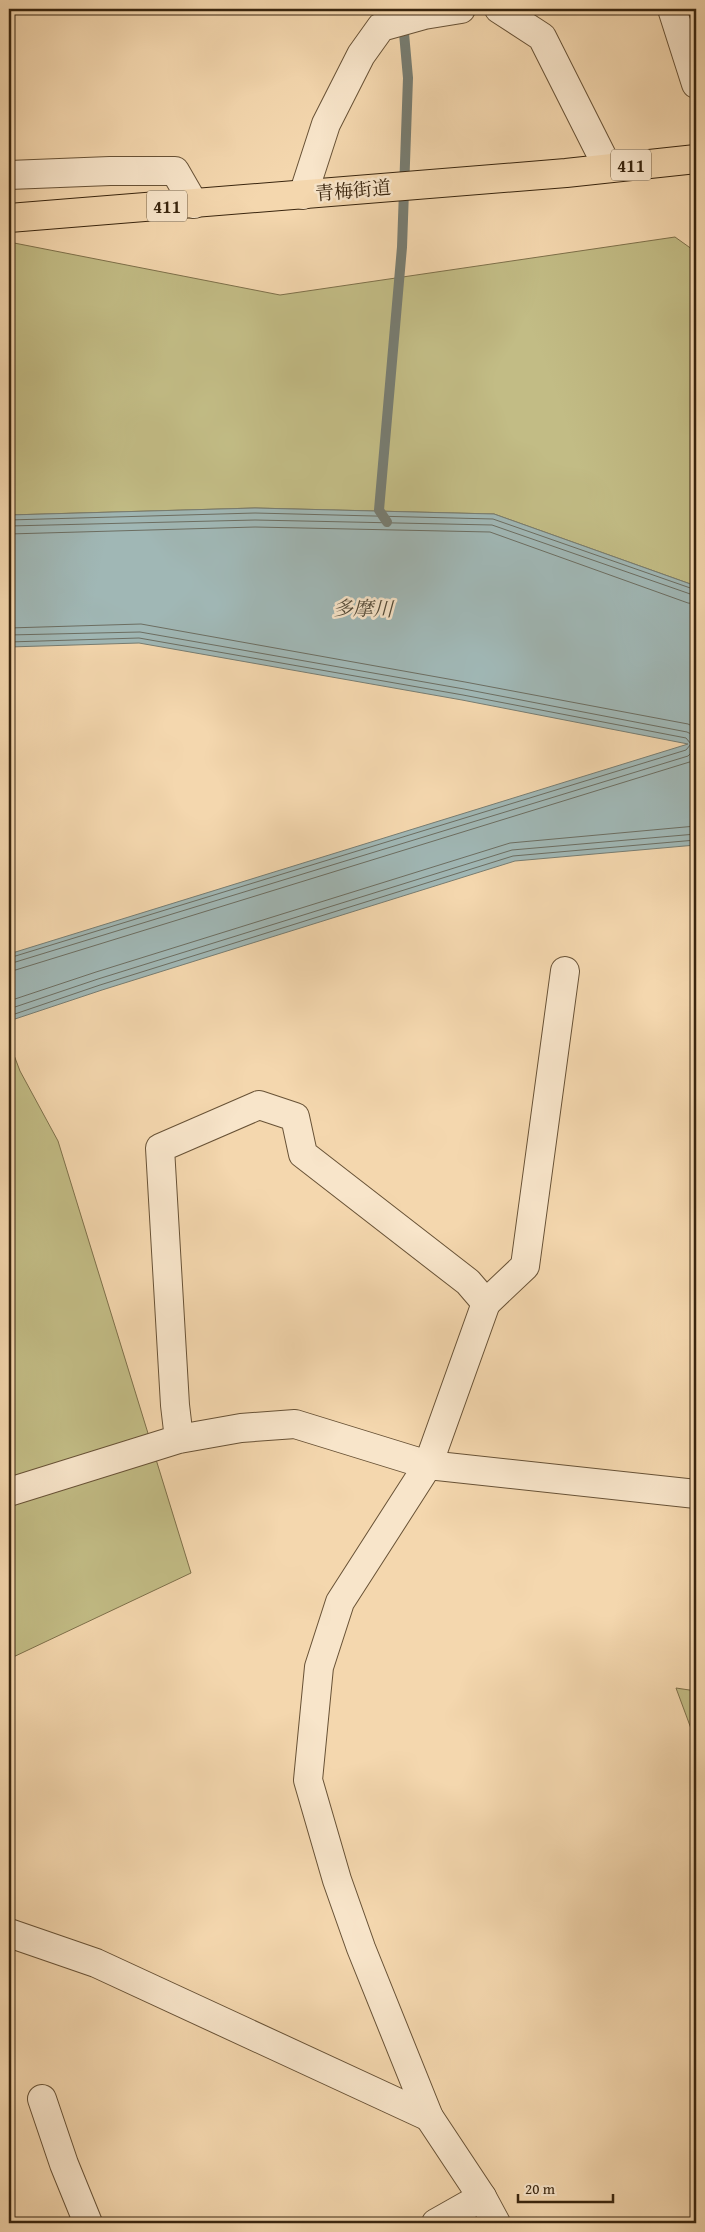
<svg xmlns="http://www.w3.org/2000/svg" width="705" height="2232" font-family="'Gentium Book Plus','Noto Serif JP',serif">
	<style>
		.green { fill: #c2bc85; stroke: #7e704a }
		.water { fill: #a0b7b5; stroke: #777d72 }
		.lines { fill: none; stroke-linecap: round; stroke-linejoin: round }
		.shore { stroke: #6c6e62; stroke-width: 1 }
		.stream { stroke: #777d72; stroke-width: 10 }
		.street-casing { stroke: #685236; stroke-width: 30 }
		.highway-casing { stroke: #39250e; stroke-width: 30 }
		.street { stroke: #f8e5ca; stroke-width: 28 }
		.highway { stroke: #f4d7ae; stroke-width: 28 }
		.labels { text-anchor: middle; dominant-baseline: central; stroke-width: 5; stroke-linejoin: round; paint-order: stroke }
		.shield { fill: #f8e5ca; stroke: #725f46; stroke-width: 1 }
		.shield-label { font-size: 18px; font-weight: bold; fill: #39250e }
		.street-label { font-size: 19px; fill: #39250e; stroke: #f8e5ca }
		.water-label { font-size: 20px; font-style: italic; fill: #534a38; stroke: #f8e5ca }
	</style>
	<rect width="100%" height="100%" fill="#f4d7ae"/>
	<filter id="stains"><feTurbulence type="fractalNoise" baseFrequency=".004" numOctaves="4"/><feColorMatrix values="0 0 0 0 .2 0 0 0 0 .09 0 0 0 0 .02 0 0 0 .5 -.17"/></filter>
	<radialGradient id="worn" r=".72"><stop offset=".6" stop-color="#630" stop-opacity="0"/><stop offset="1" stop-color="#630" stop-opacity=".3"/></radialGradient>
	<!-- green -->
	<g class="green">
		<path d="M 675,237 L 696,252 L 696,586 L 494,514 L 255,508 L 9,515 L 9,242 L 280,295 Z"/>
		<path d="M 9,1042 L 20,1071 L 58,1141 L 191,1573 L 9,1659 Z"/>
		<path d="M 676,1688 L 696,1691 L 696,1742 Z"/>
	</g>
	<!-- water -->
	<path class="water" d="M 255,508 L 494,514 L 696,586 L 696,845 L 515,861 L 102,990 L 9,1021 L 9,954 L 688,744 L 462,700 L 139,643 L 9,647 L 9,515 Z"/>
	<g class="lines">
		<!-- shore -->
		<g class="shore">
			<path d="M 9,520 L 255,513 L 493,519 L 696,590"/>
			<path d="M 9,526 L 255,520 L 492,525 L 696,596"/>
			<path d="M 9,534 L 255,527 L 490,532 L 688,603 L 696,604"/>
			<path d="M 9,628 L 141,624 L 465,682 L 688,724 L 696,728"/>
			<path d="M 9,635 L 140,632 L 464,689 L 687,732 L 693,735 L 696,740"/>
			<path d="M 9,642 L 139,638 L 463,695 L 686,738 L 691,744 L 686,750 L 9,958"/>
			<path d="M 9,964 L 688,756 L 696,748"/>
			<path d="M 9,972 L 696,760"/>
			<path d="M 9,1001 L 96,972 L 510,843 L 696,826"/>
			<path d="M 9,1009 L 98,979 L 512,850 L 696,834"/>
			<path d="M 9,1016 L 100,985 L 513,856 L 696,840"/>
		</g>
		<!-- stream -->
		<path class="stream" d="M 387,522 L 379,510 L 402,247 L 408,78 L 403,22"/>
		<defs>
			<g id="street">
				<path d="M 499,9 L 542,37 L 608,168"/>
				<path d="M 672,9 L 696,84"/>
				<path d="M 9,175 L 110,171 L 175,171 L 194,204"/>
				<path d="M 303,195 L 326,124 L 361,55 L 381,27 L 424,15 L 461,9"/>
				<path d="M 486,1303 L 525,1266 L 565,971"/>
				<path d="M 9,1492 L 179,1439 L 241,1428 L 295,1424 L 428,1465 L 486,1303 L 468,1282 L 303,1154 L 295,1117 L 259,1105 L 160,1148 L 175,1405 L 179,1439"/>
				<path d="M 9,1933 L 96,1963 L 429,2117"/>
				<path d="M 42,2099 L 64,2164 L 88,2223"/>
				<path d="M 436,2223 L 482,2197"/>
				<path d="M 496,2223 L 482,2197 L 429,2117 L 361,1948 L 337,1880 L 308,1780 L 319,1667 L 340,1602 L 428,1465 L 696,1494"/>
			</g>
			<path id="highway" d="M 9,218 L 566,173 L 696,159"/>
		</defs>
		<!-- street casing -->
		<use href="#street" class="street-casing"/>
		<!-- highway casing -->
		<use href="#highway" class="highway-casing"/>
		<!-- street -->
		<use href="#street" class="street"/>
		<!-- highway -->
		<use href="#highway" class="highway"/>
	</g>
	<g class="labels">
		<!-- shield labels -->
		<g class="shield">
			<rect x="611" y="149.5" width="40" height="31" rx="4"/>
			<rect x="147" y="190.5" width="40" height="31" rx="4"/>
		</g>
		<g class="shield-label">
			<text x="631" y="165">411</text>
			<text x="167" y="206">411</text>
		</g>
		<!-- street labels -->
		<g class="street-label">
			<text transform="translate(353 190) rotate(-5)">青梅街道</text>
		</g>
		<!-- water labels -->
		<g class="water-label">
			<text transform="translate(363 608) rotate(1)">多摩川</text>
		</g>
	</g>
	<!-- margin -->
	<rect width="705" height="2232" fill="none" stroke="#f4d7ae" stroke-width="30"/>
	<rect x="10" y="10" width="685" height="2212" fill="none" stroke="#39250e" stroke-width="2.5"/>
	<rect x="15" y="15" width="675" height="2202" fill="none" stroke="#39250e"/>
	<!-- scale -->
	<path d="M518 2194v8h95v-8" fill="none" stroke="#39250e" stroke-width="2.5"/>
	<text x="525" y="2194" font-size="15" fill="#39250e" stroke="#f8e5ca" stroke-width="4" paint-order="stroke">20 m</text>
	<rect width="100%" height="100%" filter="url(#stains)"/>
	<rect width="100%" height="100%" fill="url(#worn)"/>
</svg>
